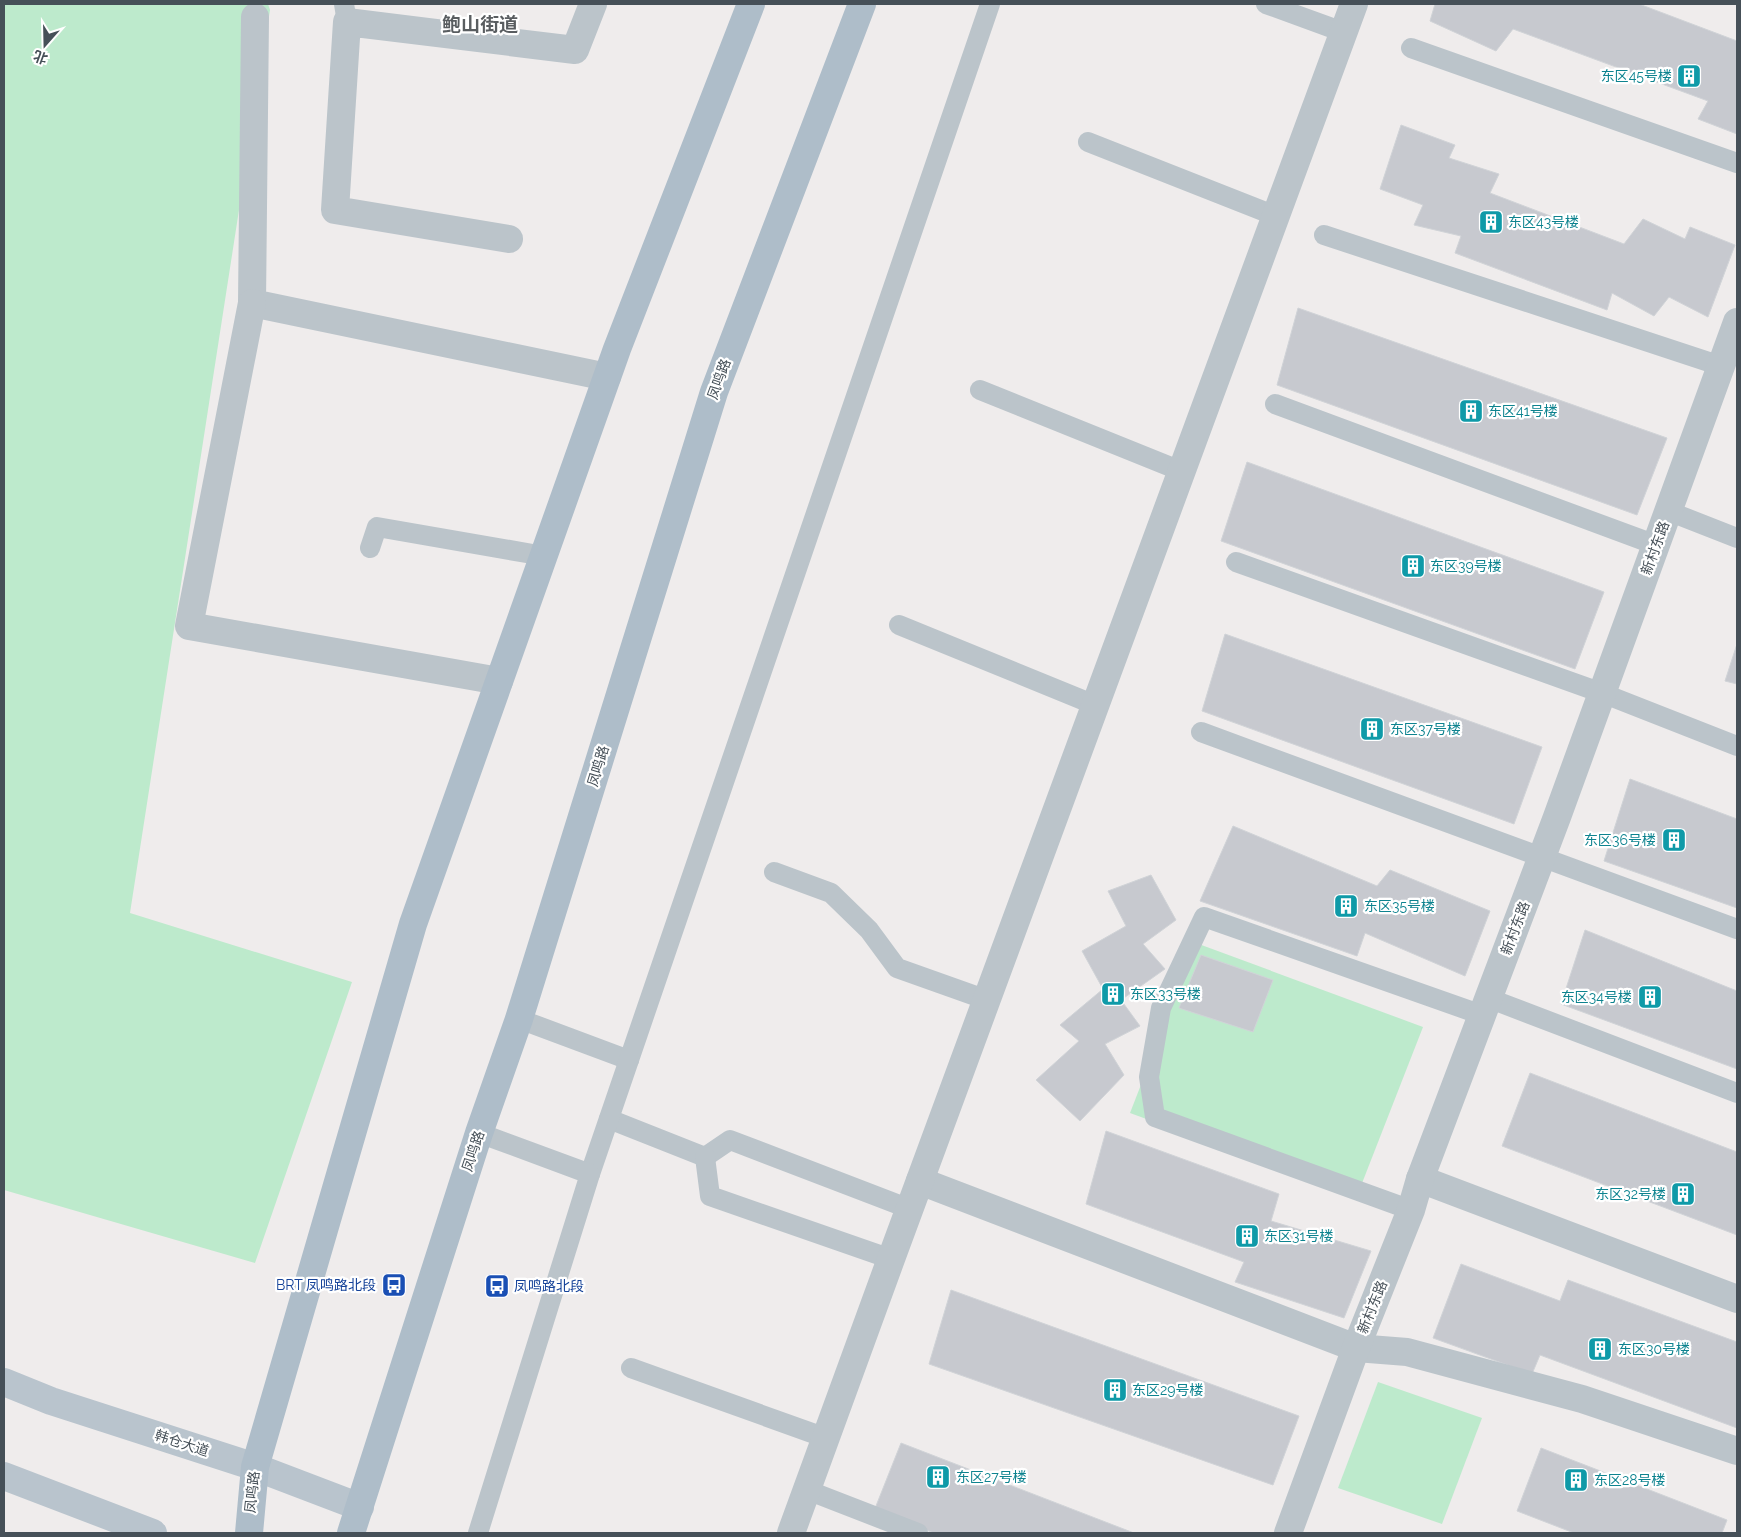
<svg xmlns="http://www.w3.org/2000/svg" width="1741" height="1537" font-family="Raleway,'Noto Sans SC',sans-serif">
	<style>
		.green { fill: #bdeacc }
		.building { fill: #c7c9cf; stroke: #d0d3d7 }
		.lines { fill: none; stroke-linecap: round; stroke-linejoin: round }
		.lane { stroke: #bbc4ca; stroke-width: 20 }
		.street { stroke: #bbc4ca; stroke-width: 28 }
		.secondary { stroke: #b9c4cd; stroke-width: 28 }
		.primary { stroke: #aebdc9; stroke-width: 28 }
		.labels { text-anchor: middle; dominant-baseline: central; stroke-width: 4.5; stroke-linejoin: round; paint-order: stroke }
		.culture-label { font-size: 14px; fill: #0d838f; stroke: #fff; text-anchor: start }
		.street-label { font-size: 14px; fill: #465058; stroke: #fff }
		.transit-label { font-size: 14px; fill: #164399; stroke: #fff; text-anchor: end }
		.district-label { font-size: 19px; font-weight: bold; fill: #595d60; stroke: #fff }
	</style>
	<rect width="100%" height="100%" fill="#efecec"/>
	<!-- green -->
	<g class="green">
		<path d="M 4,4 L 268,4 L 270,10 L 130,913 L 352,982 L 255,1263 L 4,1190 Z"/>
		<path d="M 1196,943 L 1423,1027 L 1357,1196 L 1130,1113 Z"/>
		<path d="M 1378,1382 L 1482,1418 L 1442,1524 L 1338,1488 Z"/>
	</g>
	<!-- building -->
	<g class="building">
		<path d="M 1435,4 L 1639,4 L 1737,41 L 1737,134 L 1698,119 L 1708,101 L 1513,29 L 1496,51 L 1430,21 Z"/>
		<path d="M 1401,125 L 1455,145 L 1449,158 L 1499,174 L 1490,193 L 1624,244 L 1643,219 L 1685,239 L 1690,227 L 1735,245 L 1708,317 L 1669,297 L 1654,316 L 1612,293 L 1607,310 L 1455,253 L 1461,236 L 1414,225 L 1423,205 L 1380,189 Z"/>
		<path d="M 1298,308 L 1667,438 L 1637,515 L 1277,385 Z"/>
		<path d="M 1247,462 L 1604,592 L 1575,669 L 1221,541 Z"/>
		<path d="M 1225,634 L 1542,747 L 1514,824 L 1202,711 Z"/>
		<path d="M 1737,644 L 1737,684 L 1725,681 Z"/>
		<path d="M 1630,779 L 1737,819 L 1737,908 L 1604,861 Z"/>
		<path d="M 1233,826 L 1377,886 L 1390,870 L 1490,911 L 1465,976 L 1365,933 L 1357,956 L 1200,901 Z"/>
		<path d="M 1151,875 L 1176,920 L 1143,944 L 1165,969 L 1121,1000 L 1140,1026 L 1105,1044 L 1124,1075 L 1080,1121 L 1036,1080 L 1079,1041 L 1060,1025 L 1103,989 L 1082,951 L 1126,926 L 1108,891 Z"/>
		<path d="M 1585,930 L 1737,991 L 1737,1069 L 1561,1004 Z"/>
		<path d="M 1201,955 L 1273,980 L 1253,1032 L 1179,1008 Z"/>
		<path d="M 1530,1073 L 1737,1152 L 1737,1235 L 1502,1146 Z"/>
		<path d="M 1106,1131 L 1279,1194 L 1271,1221 L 1371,1251 L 1344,1318 L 1235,1282 L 1244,1262 L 1086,1204 Z"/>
		<path d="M 1461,1264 L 1560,1301 L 1568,1280 L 1737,1342 L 1737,1428 L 1540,1355 L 1532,1374 L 1433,1338 Z"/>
		<path d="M 951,1290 L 1299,1416 L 1273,1485 L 929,1364 Z"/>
		<path d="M 901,1443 L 1134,1533 L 934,1533 L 874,1511 Z"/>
		<path d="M 1541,1448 L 1727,1520 L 1722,1533 L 1574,1533 L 1517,1511 Z"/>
	</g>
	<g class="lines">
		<!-- lane -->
		<g class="lane">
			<path d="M 344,4 L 347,22"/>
			<path d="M 1266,4 L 1343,32"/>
			<path d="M 1411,48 L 1737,163"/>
			<path d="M 1088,142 L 1276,216"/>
			<path d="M 1324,235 L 1721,366"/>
			<path d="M 980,390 L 1181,471"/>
			<path d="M 1275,404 L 1656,545"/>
			<path d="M 1668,511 L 1737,538"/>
			<path d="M 370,548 L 377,527 L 544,556"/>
			<path d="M 1236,562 L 1602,693 L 1737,746"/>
			<path d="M 899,625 L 1095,705"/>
			<path d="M 1201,732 L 1737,929"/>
			<path d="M 774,872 L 831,893 L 869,930 L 897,968 L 987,1000"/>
			<path d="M 1488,998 L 1737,1093"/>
			<path d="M 519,1019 L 629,1060"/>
			<path d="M 609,1119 L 705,1157 L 730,1140 L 910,1209"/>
			<path d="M 705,1157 L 710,1196 L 891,1259"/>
			<path d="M 590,1174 L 990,4"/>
			<path d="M 1411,1210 L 1155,1117 L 1149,1077 L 1161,1008 L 1204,917 L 1482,1015"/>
			<path d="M 631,1368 L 826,1438"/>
			<path d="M 807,1490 L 918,1533"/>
			<path d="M 478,1533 L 590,1174 L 479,1133"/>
		</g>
		<!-- street -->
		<g class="street">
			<path d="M 255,17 L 252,303 L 607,377"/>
			<path d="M 509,239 L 335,210 L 347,22 L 575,50 L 593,4"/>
			<path d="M 252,303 L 189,626 L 499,681"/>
			<path d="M 1420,1179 L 1737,1299"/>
			<path d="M 920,1181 L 1356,1348 L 1407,1352 L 1582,1399 L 1737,1451"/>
			<path d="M 791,1533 L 891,1259 L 1354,4"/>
			<path d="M 1288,1533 L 1356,1348 L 1411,1210 L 1420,1179 L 1557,817 L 1737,322"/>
		</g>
		<!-- secondary -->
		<g class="secondary">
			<path d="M 4,1382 L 51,1401 L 255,1467 L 360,1507"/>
			<path d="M 4,1476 L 153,1533"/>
		</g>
		<!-- primary -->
		<g class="primary">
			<path d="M 249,1533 L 255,1467 L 413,924 L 617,349 L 751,4"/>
			<path d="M 351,1533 L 479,1133 L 519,1019 L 714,392 L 862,4"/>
		</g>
	</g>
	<!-- icons -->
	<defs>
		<symbol id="building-square" viewBox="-11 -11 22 22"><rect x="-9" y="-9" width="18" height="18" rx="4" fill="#0f9aa8" stroke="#fff"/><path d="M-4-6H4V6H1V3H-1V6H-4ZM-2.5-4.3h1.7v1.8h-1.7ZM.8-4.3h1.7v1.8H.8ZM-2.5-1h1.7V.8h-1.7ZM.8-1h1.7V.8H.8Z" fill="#fff"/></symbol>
		<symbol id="bus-square" viewBox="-11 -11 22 22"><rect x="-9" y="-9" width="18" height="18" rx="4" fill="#1a4fb4" stroke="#fff"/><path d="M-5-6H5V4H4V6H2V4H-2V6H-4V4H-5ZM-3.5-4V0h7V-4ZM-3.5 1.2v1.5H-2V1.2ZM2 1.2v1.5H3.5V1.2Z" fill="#fff"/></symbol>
	</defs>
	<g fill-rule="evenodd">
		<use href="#building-square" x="1675" y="62" width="28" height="28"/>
		<use href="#building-square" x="1477" y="208" width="28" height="28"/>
		<use href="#building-square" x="1457" y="397" width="28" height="28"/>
		<use href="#building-square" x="1399" y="552" width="28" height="28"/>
		<use href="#building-square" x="1358" y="715" width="28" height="28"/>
		<use href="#building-square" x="1660" y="826" width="28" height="28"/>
		<use href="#building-square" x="1332" y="892" width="28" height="28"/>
		<use href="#building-square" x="1099" y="980" width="28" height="28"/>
		<use href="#building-square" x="1636" y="983" width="28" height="28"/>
		<use href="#building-square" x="1669" y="1180" width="28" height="28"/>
		<use href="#building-square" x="1233" y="1222" width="28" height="28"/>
		<use href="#bus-square" x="380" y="1271" width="28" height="28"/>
		<use href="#bus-square" x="483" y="1272" width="28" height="28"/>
		<use href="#building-square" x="1586" y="1335" width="28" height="28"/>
		<use href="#building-square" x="1101" y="1376" width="28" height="28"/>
		<use href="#building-square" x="924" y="1463" width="28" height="28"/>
		<use href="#building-square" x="1562" y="1466" width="28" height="28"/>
	</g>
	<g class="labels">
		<!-- culture labels -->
		<g class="culture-label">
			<text x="1672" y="76" text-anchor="end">东区45号楼</text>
			<text x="1508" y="222">东区43号楼</text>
			<text x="1488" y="411">东区41号楼</text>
			<text x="1430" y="566">东区39号楼</text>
			<text x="1390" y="729">东区37号楼</text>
			<text x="1656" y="840" text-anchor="end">东区36号楼</text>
			<text x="1364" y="906">东区35号楼</text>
			<text x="1130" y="994">东区33号楼</text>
			<text x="1632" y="997" text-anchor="end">东区34号楼</text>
			<text x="1666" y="1194" text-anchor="end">东区32号楼</text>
			<text x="1264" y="1236">东区31号楼</text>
			<text x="1618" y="1349">东区30号楼</text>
			<text x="1132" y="1390">东区29号楼</text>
			<text x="956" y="1477">东区27号楼</text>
			<text x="1594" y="1480">东区28号楼</text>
		</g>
		<!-- street labels -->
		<g class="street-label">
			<text transform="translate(719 379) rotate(-70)">凤鸣路</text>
			<text transform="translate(1655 548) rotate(-70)">新村东路</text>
			<text transform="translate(598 766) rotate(-73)">凤鸣路</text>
			<text transform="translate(1515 928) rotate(-69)">新村东路</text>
			<text transform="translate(473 1151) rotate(-72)">凤鸣路</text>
			<text transform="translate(1372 1307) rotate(-68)">新村东路</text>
			<text transform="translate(182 1443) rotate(18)">韩仓大道</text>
			<text transform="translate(252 1492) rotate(-84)">凤鸣路</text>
		</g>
		<!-- transit labels -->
		<g class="transit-label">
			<text x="376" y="1285">BRT 凤鸣路北段</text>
			<text x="514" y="1286" text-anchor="start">凤鸣路北段</text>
		</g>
		<!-- district labels -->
		<g class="district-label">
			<text x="480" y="24">鲍山街道</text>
		</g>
	</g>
	<!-- border -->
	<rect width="1741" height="1537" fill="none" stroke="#465058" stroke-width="10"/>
	<!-- north arrow -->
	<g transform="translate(45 45) rotate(200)" stroke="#ffffff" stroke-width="4" paint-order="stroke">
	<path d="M0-4L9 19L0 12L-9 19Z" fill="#465058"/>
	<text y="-8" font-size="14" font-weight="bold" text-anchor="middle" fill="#465058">北</text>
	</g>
</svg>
